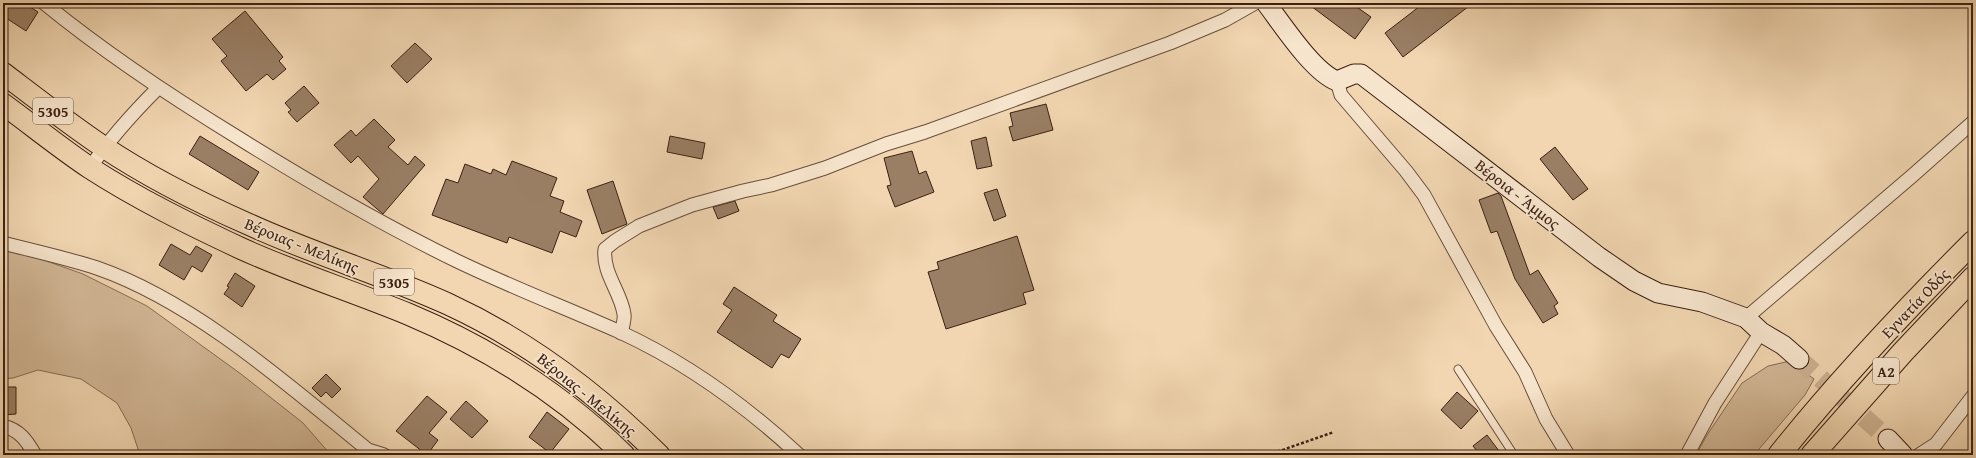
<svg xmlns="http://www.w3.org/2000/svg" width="1976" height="458" font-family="'Gentium Book Plus',serif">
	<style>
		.green { fill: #d2b796; stroke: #876c54 }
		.building { fill: #9a7f65; stroke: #3c2012 }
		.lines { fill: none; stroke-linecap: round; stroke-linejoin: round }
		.secondary-tunnel { stroke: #cdb291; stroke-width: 19; stroke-dasharray: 19 10; stroke-linecap: butt }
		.lane-casing { stroke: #694e3a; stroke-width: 9 }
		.street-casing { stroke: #694e3a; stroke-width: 15 }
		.secondary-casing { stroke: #3c2012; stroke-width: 21 }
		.primary-casing { stroke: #3c2012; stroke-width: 23 }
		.highway-casing { stroke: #3c2012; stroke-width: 24 }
		.path { stroke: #3c2012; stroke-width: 2.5; stroke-dasharray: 3 2; stroke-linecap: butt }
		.lane { stroke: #f6e4cc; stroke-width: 7 }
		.street { stroke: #f6e4cc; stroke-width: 13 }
		.secondary { stroke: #f6e4cc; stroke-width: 19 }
		.primary { stroke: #f1d6b1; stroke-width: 21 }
		.highway { stroke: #f1d6b1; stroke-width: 22 }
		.labels { text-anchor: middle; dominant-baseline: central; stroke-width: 3.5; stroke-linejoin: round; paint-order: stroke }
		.shield { fill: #f6e4cc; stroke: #745b4a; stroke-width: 1 }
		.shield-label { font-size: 15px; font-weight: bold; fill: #3c2012 }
		.street-label { font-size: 16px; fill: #3c2012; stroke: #f6e4cc }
	</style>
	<rect width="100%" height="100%" fill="#f1d6b1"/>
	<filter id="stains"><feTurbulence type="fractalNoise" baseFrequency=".005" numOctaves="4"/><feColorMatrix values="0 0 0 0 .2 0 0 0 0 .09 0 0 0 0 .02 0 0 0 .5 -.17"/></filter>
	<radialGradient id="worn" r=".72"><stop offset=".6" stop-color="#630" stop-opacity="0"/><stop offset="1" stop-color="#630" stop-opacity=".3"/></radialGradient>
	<!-- green -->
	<g class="green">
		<path d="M 3,249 L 24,253 L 83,274 L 147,306 L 241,374 L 303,423 L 331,455 L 140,455 L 131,428 L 117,403 L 81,379 L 38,370 L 13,378 L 3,379 Z"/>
		<path d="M 1790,361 L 1814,379 L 1805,395 L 1754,455 L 1696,455 L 1707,435 L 1742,383 L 1768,366 Z"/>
	</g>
	<!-- building -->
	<g class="building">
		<path d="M 3,3 L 24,3 L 38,12 L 26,31 L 3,16 Z"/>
		<path d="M 1307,3 L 1351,3 L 1371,17 L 1355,39 Z"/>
		<path d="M 1424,3 L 1473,3 L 1403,57 L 1385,33 Z"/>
		<path d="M 245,11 L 283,57 L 279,61 L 286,69 L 273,80 L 267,74 L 246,91 L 221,61 L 227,56 L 212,39 Z"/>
		<path d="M 415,43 L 432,59 L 407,83 L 391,66 Z"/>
		<path d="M 304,86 L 319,103 L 297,122 L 288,112 L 291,110 L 285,103 Z"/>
		<path d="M 1046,104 L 1053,130 L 1013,141 L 1009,127 L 1013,126 L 1010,113 Z"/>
		<path d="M 374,119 L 395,140 L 388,147 L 408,165 L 415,156 L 425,165 L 383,214 L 363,197 L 379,179 L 358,156 L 351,163 L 334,145 L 351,130 L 356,136 Z"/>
		<path d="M 200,136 L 259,172 L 248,190 L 189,154 Z"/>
		<path d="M 670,136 L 705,143 L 702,159 L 667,152 Z"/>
		<path d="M 986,137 L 992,166 L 977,169 L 971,141 Z"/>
		<path d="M 1555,147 L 1588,189 L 1573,200 L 1540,159 Z"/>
		<path d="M 912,151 L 919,174 L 926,171 L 934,192 L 895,207 L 887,186 L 891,185 L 884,158 Z"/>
		<path d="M 512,161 L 557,178 L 550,196 L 564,201 L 560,212 L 582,221 L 576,237 L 560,231 L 552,253 L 509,237 L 507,243 L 432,215 L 446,179 L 458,183 L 465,164 L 491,174 L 493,169 L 506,175 Z"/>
		<path d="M 613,181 L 627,224 L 602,234 L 587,190 Z"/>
		<path d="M 997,189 L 1006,216 L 994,221 L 984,193 Z"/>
		<path d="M 1498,193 L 1501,196 L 1530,275 L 1538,270 L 1558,303 L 1554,306 L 1558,314 L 1543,323 L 1515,279 L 1497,231 L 1491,233 L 1479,200 Z"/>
		<path d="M 735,201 L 739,211 L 718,219 L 713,207 Z"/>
		<path d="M 1017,236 L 1034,290 L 1023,293 L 1026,304 L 946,329 L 928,272 L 939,269 L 937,262 Z"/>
		<path d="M 171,244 L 190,255 L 196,246 L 212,255 L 202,272 L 192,266 L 184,280 L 159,265 Z"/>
		<path d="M 235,273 L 255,286 L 242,307 L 224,294 L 229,287 L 227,286 Z"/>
		<path d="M 734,287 L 777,315 L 773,321 L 801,339 L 789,358 L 781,354 L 772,368 L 717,332 L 732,310 L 723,304 Z"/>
		<path d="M 326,374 L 341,389 L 332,398 L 326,392 L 321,397 L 312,388 Z"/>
		<path d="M 3,387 L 16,387 L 16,414 L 3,415 Z"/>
		<path d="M 1457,392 L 1478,411 L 1461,429 L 1441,410 Z"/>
		<path d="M 427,396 L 447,412 L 429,433 L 438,440 L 427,455 L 396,431 Z"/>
		<path d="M 466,401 L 488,421 L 472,438 L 450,419 Z"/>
		<path d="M 547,412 L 569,429 L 550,453 L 529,437 Z"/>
		<path d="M 1487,435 L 1502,455 L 1480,455 L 1473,446 Z"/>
	</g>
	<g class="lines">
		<!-- secondary-tunnel -->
		<path class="secondary-tunnel" d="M 1799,359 L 1888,439"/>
		<defs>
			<path id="lane" d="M 1458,369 L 1514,455"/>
			<g id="street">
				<path d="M 44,3 C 105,53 170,96 237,137 C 309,182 381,224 457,261 C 511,287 566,308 620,332 C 685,362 746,406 799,455"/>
				<path d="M 1337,81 L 1341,95 L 1406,171 L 1424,195 L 1496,326 L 1525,372 L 1546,419 L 1568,455"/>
				<path d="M 90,168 C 110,138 133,113 158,88"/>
				<path d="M 3,243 C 34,251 66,258 97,268 C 195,302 288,385 368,450 L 384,455"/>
				<path d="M 1746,318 L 1912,176 L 1973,122"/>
				<path d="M 621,333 C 622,328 625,320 624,314 C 621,292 602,273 605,249 L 615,241 L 639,226 L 692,205 L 743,191 L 771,185 L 825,168 L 886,144 L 925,132 L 1170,43 L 1225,20 L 1255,3"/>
				<path d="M 3,426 C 20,430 27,441 35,455"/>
				<path d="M 1687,455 L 1715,403 L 1761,332"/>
				<path d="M 1919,455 L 1936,444 L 1973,396"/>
			</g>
			<g id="secondary">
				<path d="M 1266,3 C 1282,24 1313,72 1337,81 L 1354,74 L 1361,74 L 1599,257 L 1634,281 L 1658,293 L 1702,302 L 1746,318 L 1761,332 L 1783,345 L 1799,359"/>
				<path d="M 1888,439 L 1903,455"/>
			</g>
			<g id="primary">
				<path d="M 3,73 C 36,98 68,123 102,146 C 147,176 198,202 248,224 C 313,254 382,274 448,304 C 528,341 597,393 659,455"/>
				<path d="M 3,104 C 32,125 60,148 90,168 C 138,199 189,224 240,248 C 295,273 352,291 408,314 C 489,348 562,394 624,455"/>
			</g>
			<g id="highway">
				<path d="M 1779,455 C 1839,380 1905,310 1973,242"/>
				<path d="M 1812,455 L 1903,352 L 1973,278"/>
			</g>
		</defs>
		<!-- lane casing -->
		<use href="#lane" class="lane-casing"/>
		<!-- street casing -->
		<use href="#street" class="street-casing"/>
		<!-- secondary casing -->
		<use href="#secondary" class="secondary-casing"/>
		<!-- primary casing -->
		<use href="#primary" class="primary-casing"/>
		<!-- highway casing -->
		<use href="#highway" class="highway-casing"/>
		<!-- path -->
		<path class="path" d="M 1268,455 L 1334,432"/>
		<!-- lane -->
		<use href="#lane" class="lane"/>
		<!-- street -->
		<use href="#street" class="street"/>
		<!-- secondary -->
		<use href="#secondary" class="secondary"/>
		<!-- primary -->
		<use href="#primary" class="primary"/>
		<!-- highway -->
		<use href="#highway" class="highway"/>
	</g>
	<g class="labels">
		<!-- shield labels -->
		<g class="shield">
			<rect x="33" y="98" width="40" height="26" rx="3"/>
			<rect x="374" y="269" width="40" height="26" rx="3"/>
			<rect x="1873" y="358" width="26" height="26" rx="3"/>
		</g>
		<g class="shield-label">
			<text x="53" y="111">5305</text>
			<text x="394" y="282">5305</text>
			<text x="1886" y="371">Α2</text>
		</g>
		<!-- street labels -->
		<g class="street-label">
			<text transform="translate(1518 194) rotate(38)">Βέροια - Άμμος</text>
			<text transform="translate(302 245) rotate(22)">Βέροιας - Μελίκης</text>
			<text transform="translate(1915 303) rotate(-46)">Εγνατία Οδός</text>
			<text transform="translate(587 394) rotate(39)">Βέροιας - Μελίκης</text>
		</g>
	</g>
	<!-- margin -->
	<rect width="1976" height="458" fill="none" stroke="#f1d6b1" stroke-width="16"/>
	<rect x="4" y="4" width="1968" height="450" fill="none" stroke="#3c2012" stroke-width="2"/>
	<rect x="8" y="8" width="1960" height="442" fill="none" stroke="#3c2012"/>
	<rect width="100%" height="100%" filter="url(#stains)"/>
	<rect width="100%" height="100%" fill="url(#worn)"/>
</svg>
